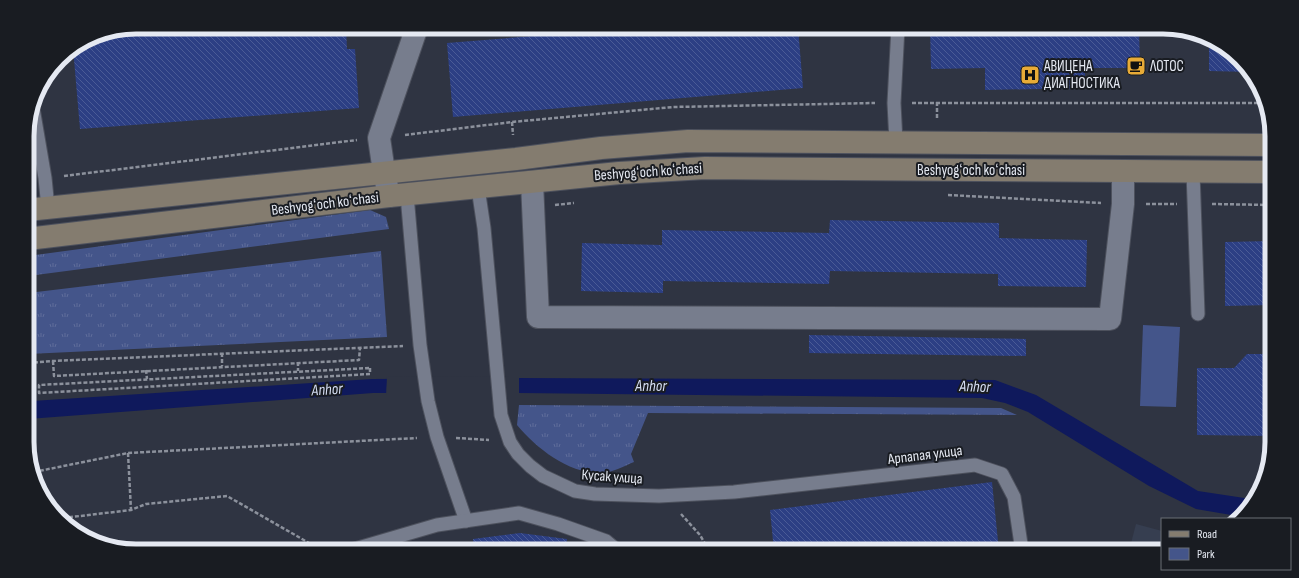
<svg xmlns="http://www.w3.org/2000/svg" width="1299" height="578" font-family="'Sofia Sans Condensed',sans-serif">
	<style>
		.built { fill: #363e50 }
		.grass { fill: url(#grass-tufts) }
		.green { fill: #44558a }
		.water { fill: #0f195c }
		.pier { fill: #2f3442 }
		.building { fill: url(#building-back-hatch) }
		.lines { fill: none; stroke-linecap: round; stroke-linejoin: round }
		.lane-casing { stroke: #4d515d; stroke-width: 15 }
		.street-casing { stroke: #4d515d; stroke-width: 24 }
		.secondary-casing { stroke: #4d515d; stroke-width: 24 }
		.path { stroke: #8c919c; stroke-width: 2.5; stroke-dasharray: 4 2; stroke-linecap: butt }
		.lane { stroke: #777d8d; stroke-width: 13 }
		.street { stroke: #777d8d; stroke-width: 22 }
		.secondary { stroke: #847c6f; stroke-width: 22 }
		.labels { text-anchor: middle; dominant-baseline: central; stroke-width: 4; stroke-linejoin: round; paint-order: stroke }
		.poi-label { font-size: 15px; fill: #e5e9f2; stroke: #191c22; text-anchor: start }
		.street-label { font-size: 15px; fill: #e5e9f2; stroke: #191c22 }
		.water-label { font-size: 16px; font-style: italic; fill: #d7dff4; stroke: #191c22 }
		.rim { fill: none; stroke: #e5e9f2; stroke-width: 5 }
	</style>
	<defs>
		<pattern id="grass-tufts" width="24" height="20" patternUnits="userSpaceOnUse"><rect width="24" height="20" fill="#44558a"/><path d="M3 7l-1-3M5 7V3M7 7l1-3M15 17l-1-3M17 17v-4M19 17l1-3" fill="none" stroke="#5f6d9b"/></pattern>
		<pattern id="building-back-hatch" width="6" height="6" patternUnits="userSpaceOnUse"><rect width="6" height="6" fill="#2c3f84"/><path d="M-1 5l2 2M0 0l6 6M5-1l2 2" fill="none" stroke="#4a5b96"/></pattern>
	</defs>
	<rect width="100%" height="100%" fill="#2f3442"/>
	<!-- built -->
	<path class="built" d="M 1136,524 L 1162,531 L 1162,551 L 1129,551 Z"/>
	<!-- grass -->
	<g class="grass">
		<path d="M 370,210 L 386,217 L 389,229 L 28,276 L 28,256 Z"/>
		<path d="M 381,251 L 387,337 L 28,354 L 28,293 Z"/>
		<path d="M 519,405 L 1001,408 L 1017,415 L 648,413 L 631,454 L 634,462 C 624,466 612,473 601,473 C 569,474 536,448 517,425 Z"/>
	</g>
	<!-- green -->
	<path class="green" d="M 1143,325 L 1180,327 L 1176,407 L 1140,406 Z"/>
	<!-- water -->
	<path class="water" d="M 519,378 L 995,380 L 1036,395 L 1198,491 L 1251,499 L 1237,516 L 1196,509 L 1149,486 L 1028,412 L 1005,403 L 982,398 L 519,393 L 373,393 L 28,419 L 28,402 L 32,401 L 372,379 Z"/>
	<!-- pier -->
	<path class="pier" d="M 519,376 L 519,395 L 386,395 L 387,377 Z"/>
	<!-- building -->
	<g class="building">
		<path d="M 136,27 L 346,27 L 347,49 L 355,49 L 359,108 L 80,129 L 73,48 L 94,35 Z"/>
		<path d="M 644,27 L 798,27 L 803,88 L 453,117 L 447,43 Z"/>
		<path d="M 930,27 L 984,27 L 984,32 L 1083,30 L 1083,27 L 1139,27 L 1140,68 L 1085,68 L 1085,88 L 985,90 L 985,68 L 931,69 Z"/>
		<path d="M 1209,39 L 1249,69 L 1250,72 L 1209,71 Z"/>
		<path d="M 830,220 L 999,223 L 999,238 L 1087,240 L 1086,287 L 998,286 L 998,274 L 830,271 L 829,284 L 663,281 L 663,293 L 581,291 L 582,243 L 662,245 L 662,230 L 829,233 Z"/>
		<path d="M 1271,241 L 1272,305 L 1225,306 L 1225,242 Z"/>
		<path d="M 809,335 L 1026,339 L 1026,356 L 809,353 Z"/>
		<path d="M 1247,354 L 1272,354 L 1272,436 L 1197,435 L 1197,368 L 1234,368 Z"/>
		<path d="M 992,482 L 999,551 L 774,551 L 770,510 Z"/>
		<path d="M 520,533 L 567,539 L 566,551 L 474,551 L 473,539 Z"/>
	</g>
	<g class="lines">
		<defs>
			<g id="lane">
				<path d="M 493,28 L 503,27"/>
				<path d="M 33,108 L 45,178 L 48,208"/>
				<path d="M 896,142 L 894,103 L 898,27"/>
				<path d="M 1193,172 L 1198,314"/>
				<path d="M 478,188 L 484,228 L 501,415 L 510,442 L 518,454 L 530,466 L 543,476 L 575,491 L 595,494 L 659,496 L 734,492 L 975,465 L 1002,474 L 1014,497 L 1022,551"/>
				<path d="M 407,195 L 420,345 L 428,401 L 437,437 L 466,521"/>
				<path d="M 348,551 L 437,525 L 519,513 L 558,524 L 606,541 L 618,551"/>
			</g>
			<g id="street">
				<path d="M 532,182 L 538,317 L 1110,319 L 1123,204 L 1123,171"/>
				<path d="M 389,196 L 384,172 L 379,138 L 417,27"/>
			</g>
			<g id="secondary">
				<path d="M 27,210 L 516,159 L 601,148 L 688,141 L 1271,145"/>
				<path d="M 27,239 L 389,196 L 619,173 L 705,168 L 1271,172"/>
			</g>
		</defs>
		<!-- lane casing -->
		<use href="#lane" class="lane-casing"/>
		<!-- street casing -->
		<use href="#street" class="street-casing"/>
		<!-- secondary casing -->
		<use href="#secondary" class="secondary-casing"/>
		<!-- path -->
		<g class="path">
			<path d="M 937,102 L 937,120"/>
			<path d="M 912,103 L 1263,103"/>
			<path d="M 512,122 L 513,135"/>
			<path d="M 405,135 L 512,122 L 673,107 L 875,103"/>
			<path d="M 64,176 L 357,140"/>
			<path d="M 948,195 L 1101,203"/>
			<path d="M 1146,204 L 1177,204"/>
			<path d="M 1212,204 L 1271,205"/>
			<path d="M 555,205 L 574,203"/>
			<path d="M 222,353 L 222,366"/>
			<path d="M 53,361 L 54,376 L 359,360 L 360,348"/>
			<path d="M 298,362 L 298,371"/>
			<path d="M 28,363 L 53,361 L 403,346"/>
			<path d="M 370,368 L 370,374 L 39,393 L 39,385 Z"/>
			<path d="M 146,370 L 147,379"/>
			<path d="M 456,438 L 489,440"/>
			<path d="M 128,453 L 131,510"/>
			<path d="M 34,472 L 128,453 L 417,438"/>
			<path d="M 681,514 L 700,535 L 709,551"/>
			<path d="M 63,518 L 131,510 L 146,504 L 227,496 L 323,551"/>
		</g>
		<!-- lane -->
		<use href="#lane" class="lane"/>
		<!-- street -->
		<use href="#street" class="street"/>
		<!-- secondary -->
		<use href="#secondary" class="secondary"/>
	</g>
	<!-- icons -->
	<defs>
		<symbol id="cafe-square" viewBox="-11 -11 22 22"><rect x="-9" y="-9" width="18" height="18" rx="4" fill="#e8ab37" stroke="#191c22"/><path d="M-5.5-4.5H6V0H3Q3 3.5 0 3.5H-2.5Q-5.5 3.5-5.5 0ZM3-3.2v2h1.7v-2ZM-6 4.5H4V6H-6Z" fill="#111"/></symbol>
		<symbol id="hospital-square" viewBox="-11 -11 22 22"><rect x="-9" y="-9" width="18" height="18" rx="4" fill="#e8ab37" stroke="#191c22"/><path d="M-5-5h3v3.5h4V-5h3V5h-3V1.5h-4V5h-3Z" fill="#111"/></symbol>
	</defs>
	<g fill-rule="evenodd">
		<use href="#cafe-square" x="1125" y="55" width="22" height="22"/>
		<use href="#hospital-square" x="1019" y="64" width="22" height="22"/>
	</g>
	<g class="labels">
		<!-- poi labels -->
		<g class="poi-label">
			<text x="1044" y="66">АВИЦЕНА<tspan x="1044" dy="17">ДИАГНОСТИКА</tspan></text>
			<text x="1150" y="66">ЛОТОС</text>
		</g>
		<!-- street labels -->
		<g class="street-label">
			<text x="971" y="170">Beshyogʻoch koʻchasi</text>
			<text transform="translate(648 172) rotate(-4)">Beshyogʻoch koʻchasi</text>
			<text transform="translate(325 204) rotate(-7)">Beshyogʻoch koʻchasi</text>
			<text transform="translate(925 455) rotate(-7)">Арпапая улица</text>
			<text transform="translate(612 477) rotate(4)">Кусак улица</text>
		</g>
		<!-- water labels -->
		<g class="water-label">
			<text x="651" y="386">Anhor</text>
			<text transform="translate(975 387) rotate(2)">Anhor</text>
			<text transform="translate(327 390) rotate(-4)">Anhor</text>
		</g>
	</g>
	<!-- crop -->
	<path d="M0 0H1299V578H0ZM136 34H1163A102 102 0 0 1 1265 136V442A102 102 0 0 1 1163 544H136A102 102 0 0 1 34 442V136A102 102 0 0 1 136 34Z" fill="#191c22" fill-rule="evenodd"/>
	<path class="rim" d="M136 34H1163A102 102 0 0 1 1265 136V442A102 102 0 0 1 1163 544H136A102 102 0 0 1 34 442V136A102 102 0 0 1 136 34Z"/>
	<!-- legend -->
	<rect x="1161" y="518" width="130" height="52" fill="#191c22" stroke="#6b6e75"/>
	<rect x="1169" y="531" width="20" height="6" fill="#847c6f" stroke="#6b6e75"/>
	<text x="1197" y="538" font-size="12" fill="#e5e9f2">Road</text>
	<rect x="1169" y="548" width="20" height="12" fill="#44558a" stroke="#6b6e75"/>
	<text x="1197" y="558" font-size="12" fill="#e5e9f2">Park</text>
</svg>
